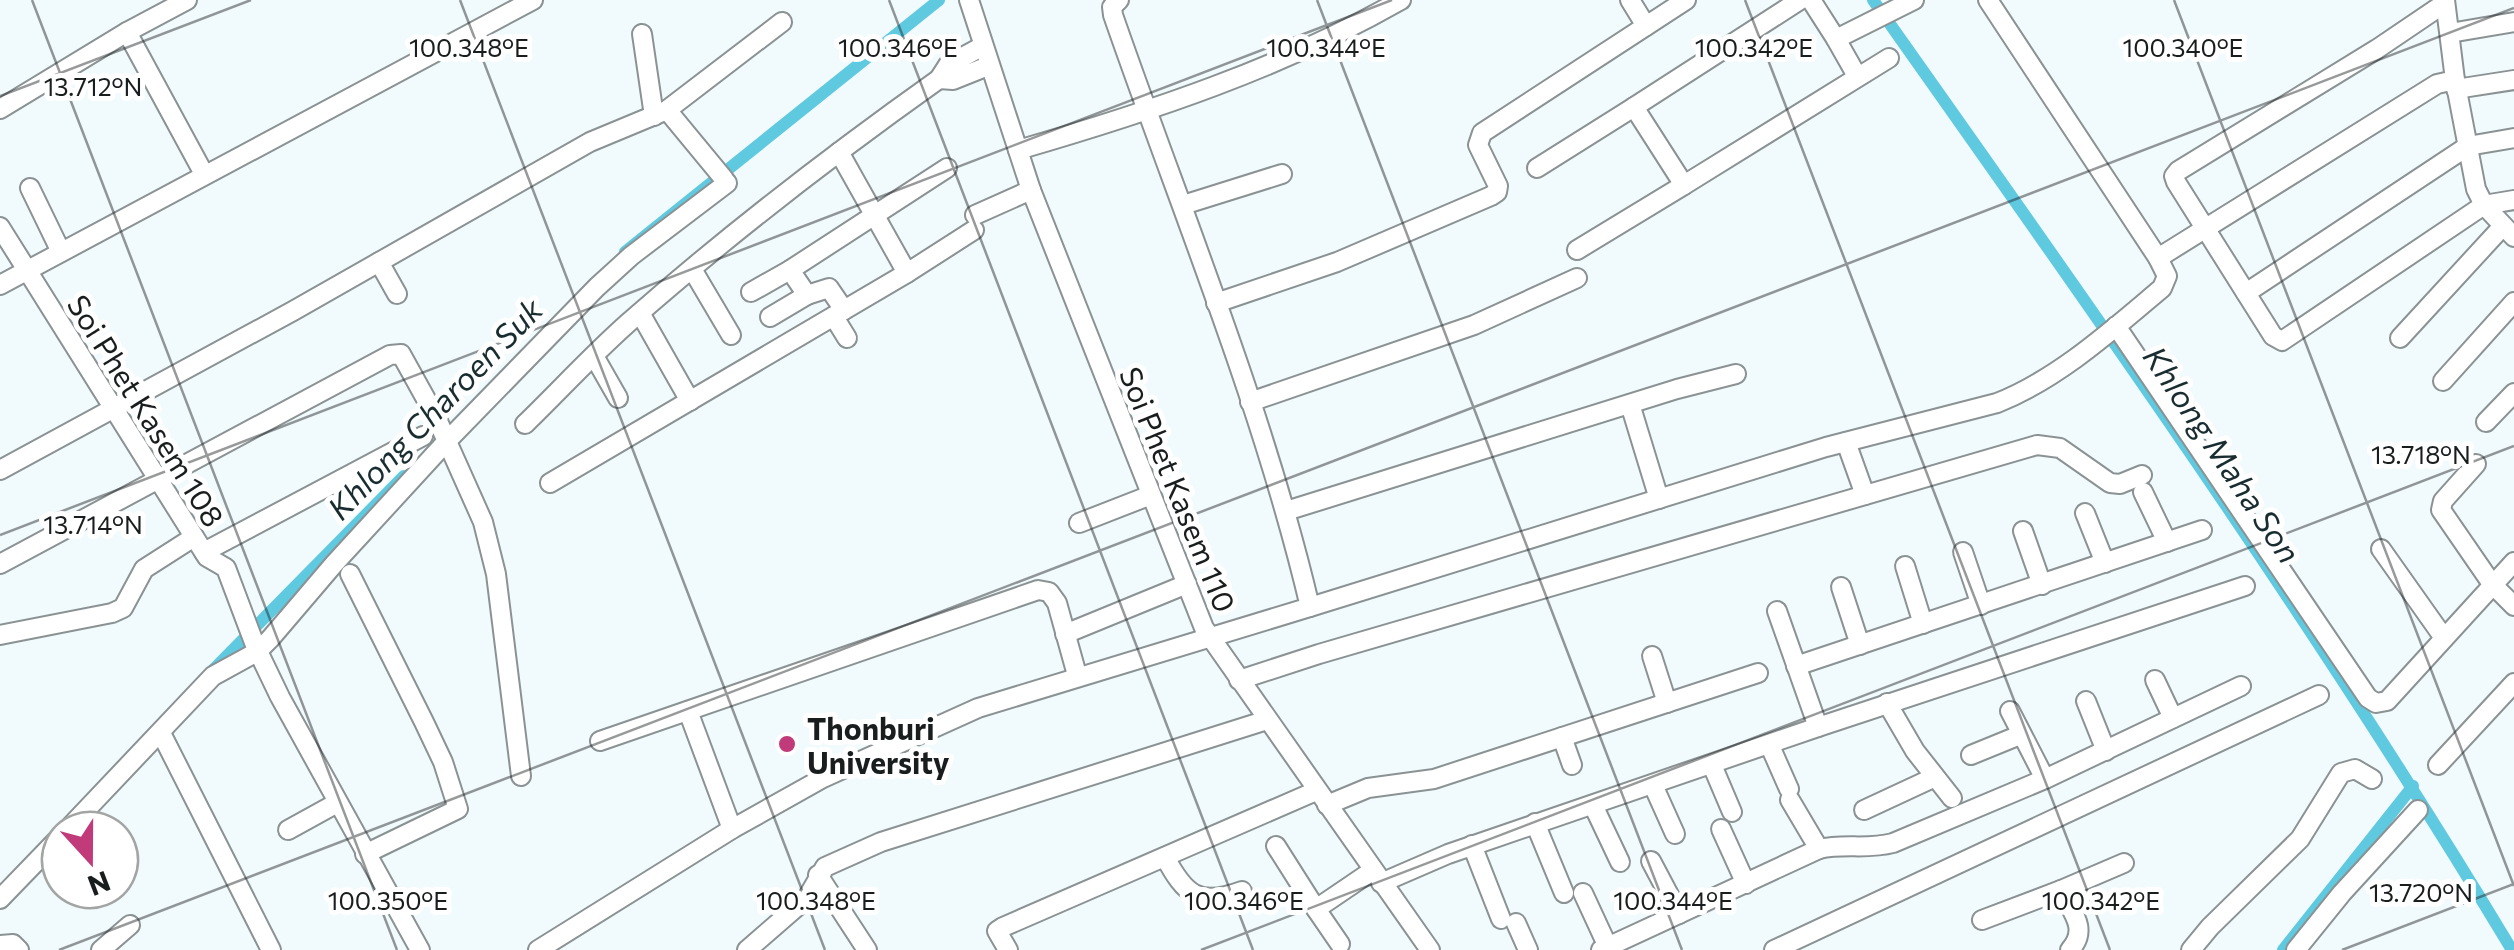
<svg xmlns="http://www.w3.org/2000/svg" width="2514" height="950" font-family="Commissioner,sans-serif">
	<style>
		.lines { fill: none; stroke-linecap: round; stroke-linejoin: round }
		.canal { stroke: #5fc9e0; stroke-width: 12 }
		.minor-casing { stroke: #8b9294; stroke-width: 22 }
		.minor { stroke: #fff; stroke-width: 18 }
		.ticks { fill: none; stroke: #1a1d1e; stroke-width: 2.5; stroke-opacity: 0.45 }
		.poi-dot { fill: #c13a7a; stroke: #fff; stroke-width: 4 }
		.labels { text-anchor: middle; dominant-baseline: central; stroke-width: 10; stroke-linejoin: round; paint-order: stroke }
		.street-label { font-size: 30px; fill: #1a1d1e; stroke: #fff }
		.poi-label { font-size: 30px; font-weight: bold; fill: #1a1d1e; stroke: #fff; text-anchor: start }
		.water-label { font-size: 32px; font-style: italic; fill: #192d31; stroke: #fff }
		.ticks-label { font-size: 25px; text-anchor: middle; fill: #1a1d1e; stroke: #fff; stroke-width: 10; stroke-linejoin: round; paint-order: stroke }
	</style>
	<rect width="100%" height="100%" fill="#f1fafc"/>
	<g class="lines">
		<!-- canal -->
		<g class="canal">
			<path d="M 1873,0 C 2093,311 2315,623 2512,950"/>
			<path d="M 625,252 L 939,0"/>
			<path d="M 211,672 L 404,476"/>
			<path d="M 2283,950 L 2413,786"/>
		</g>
		<defs>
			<g id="minor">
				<path d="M 969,0 L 1031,190 L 1204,628 L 1430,950"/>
				<path d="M 1630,0 L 1646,26"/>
				<path d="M 1800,0 L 1634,107 L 1684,185 L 1889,58"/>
				<path d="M 1811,0 L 1836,39 L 1914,0"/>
				<path d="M 2445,0 L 2455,80 L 2476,189 L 2484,205 L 2514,237"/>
				<path d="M 2445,3 L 2377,49 L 2178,171 L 2174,176 L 2176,182 L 2273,336 L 2282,341 L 2484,205 L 2514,200"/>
				<path d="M 127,32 L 204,174"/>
				<path d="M 2450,33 L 2514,22"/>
				<path d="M 642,34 L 654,116"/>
				<path d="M 1836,39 L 1857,76"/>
				<path d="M 983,46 L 948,65 L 939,79 L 953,80 L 988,66"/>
				<path d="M 2456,89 L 2514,80"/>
				<path d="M 0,109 L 127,32 L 187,0"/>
				<path d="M 667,110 L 724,179"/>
				<path d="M 1018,150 C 1149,112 1282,68 1401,0"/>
				<path d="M 839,152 L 907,273"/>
				<path d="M 1537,168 L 1634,107"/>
				<path d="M 30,188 L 61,252"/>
				<path d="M 1183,205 L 1282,174"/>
				<path d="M 975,215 L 1031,190"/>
				<path d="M 0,227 L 200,546 L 207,557 L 226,568 L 255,645 L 280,697 L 420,950"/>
				<path d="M 1577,250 L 1684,185"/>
				<path d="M 2158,258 L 2437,84 L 2455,80"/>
				<path d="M 379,262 L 397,294"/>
				<path d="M 692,269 L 731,335"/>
				<path d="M 0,285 L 533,0"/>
				<path d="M 751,292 L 790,270"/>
				<path d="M 2246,293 L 2468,146 L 2514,138"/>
				<path d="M 1216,303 L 1337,262 L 1491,196 L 1497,192 L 1498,186 L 1478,145 L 1482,133 L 1686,0"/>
				<path d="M 844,310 L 829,288 L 807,295 L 790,270 L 947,168"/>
				<path d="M 640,313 L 690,401"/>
				<path d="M 770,317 L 807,295"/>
				<path d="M 834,317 L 847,338"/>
				<path d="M 2116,326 L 2368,698 L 2376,703 L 2387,701 L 2514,562"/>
				<path d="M 2400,338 L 2503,226"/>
				<path d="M 594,356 L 618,398"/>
				<path d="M 2443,381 L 2514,302"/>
				<path d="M 1250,402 L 1474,325 L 1577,278"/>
				<path d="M 1630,404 L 1659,499"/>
				<path d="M 2486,422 L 2514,393"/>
				<path d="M 525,424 C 559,391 592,355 628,323 C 727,236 832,155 939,79"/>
				<path d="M 1846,442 L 1865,495"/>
				<path d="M 2476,464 L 2443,501 L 2441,510 L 2492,584 L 2514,606"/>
				<path d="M 0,470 L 293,311 L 590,142 L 667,110 L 782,22"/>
				<path d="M 550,483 L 907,273 L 974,230"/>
				<path d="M 2143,492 L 2167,542"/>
				<path d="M 1286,511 L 1677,389 L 1736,374"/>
				<path d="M 2085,513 L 2105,563"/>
				<path d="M 1079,523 L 1151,495"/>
				<path d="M 2023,531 L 2042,585"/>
				<path d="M 2381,549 L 2444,638"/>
				<path d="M 204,552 L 423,436"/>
				<path d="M 1963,552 L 1981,605"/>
				<path d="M 0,564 L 390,355 L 401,354 L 437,419 L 483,522 L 496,574 L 521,776"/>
				<path d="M 1905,566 L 1923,624"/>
				<path d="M 350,574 L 424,722 L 443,762 L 458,809 L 365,854"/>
				<path d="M 1841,587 L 1860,645"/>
				<path d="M 1310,607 L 1826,447 L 1997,403 C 2058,379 2112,330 2162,288 L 2167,276 L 2158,258 L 1988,0"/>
				<path d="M 1065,634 L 1187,584"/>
				<path d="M 0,635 L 112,613 L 123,608 L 144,569 L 194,537"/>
				<path d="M 1652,656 L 1667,703"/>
				<path d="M 1796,666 L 2202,530"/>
				<path d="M 1239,680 L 1319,654 L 2037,445 L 2060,448 L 2110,483 L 2120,484 L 2142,475"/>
				<path d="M 2155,680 L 2173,718"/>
				<path d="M 2086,701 L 2106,751"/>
				<path d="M 1887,703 L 1915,751 L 1952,798"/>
				<path d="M 688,711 L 732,829"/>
				<path d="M 2010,711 L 2045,779"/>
				<path d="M 1818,727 L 2245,586"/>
				<path d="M 161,733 L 271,950"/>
				<path d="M 1562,737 L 1572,765"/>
				<path d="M 600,741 L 1038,590 L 1049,592 L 1057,603 L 1077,675"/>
				<path d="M 1770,746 L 1789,789"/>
				<path d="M 1971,755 L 2020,735"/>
				<path d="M 1712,765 L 1732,812"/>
				<path d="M 2438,765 L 2514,683"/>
				<path d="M 1653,785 L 1675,834"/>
				<path d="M 1790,800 L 1819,849"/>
				<path d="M 1327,805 L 1368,788 L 1434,779 L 1758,673"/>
				<path d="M 1593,805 L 1620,862"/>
				<path d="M 1864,810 L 1935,777"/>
				<path d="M 1535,823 L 1564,893"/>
				<path d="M 1721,829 L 1746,884"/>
				<path d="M 67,830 L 213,676 L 257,652 L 270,639 L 334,564 L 447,441 L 597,287 L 631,256 L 727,183"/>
				<path d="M 288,830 L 337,803"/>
				<path d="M 1472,845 L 1501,919"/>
				<path d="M 1276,846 L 1316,909"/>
				<path d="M 1165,857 C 1185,895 1199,907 1242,891"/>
				<path d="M 1651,861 L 1679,914"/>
				<path d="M 818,875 L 867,950"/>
				<path d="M 1381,883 L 1448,854 L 1818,727 L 1777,611"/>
				<path d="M 1583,893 L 1608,947"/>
				<path d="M 0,899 L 60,837"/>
				<path d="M 1982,920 L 2061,890"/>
				<path d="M 1516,923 L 1528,950"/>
				<path d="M 1340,944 L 1316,909 L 1372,871"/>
				<path d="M 0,945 L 13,944 L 19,950"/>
				<path d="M 101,950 L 130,925"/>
				<path d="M 538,950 L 732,829 L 823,778 L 978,708 L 1310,607 C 1262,404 1181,211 1113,15 L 1112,7 L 1119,0"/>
				<path d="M 747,950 L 807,898 L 825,867 L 881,842 L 1267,720"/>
				<path d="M 1008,950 L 997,931 L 1003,927 L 1316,791"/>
				<path d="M 1601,950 L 1819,849 C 1845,843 1867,850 1893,843 L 2045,779 L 2241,686"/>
				<path d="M 1774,950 L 2319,695"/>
				<path d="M 2070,950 C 2089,929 2072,912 2061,890 L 2124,863"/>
				<path d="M 2191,950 L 2210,927 L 2300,839 L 2341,773 L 2355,769 L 2372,779"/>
				<path d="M 2296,950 L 2342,893 L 2418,810"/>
			</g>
		</defs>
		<!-- minor casing -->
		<use href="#minor" class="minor-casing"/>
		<!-- minor -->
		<use href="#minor" class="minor"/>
	</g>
	<!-- ticks -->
	<path class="ticks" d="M 32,0 L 397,950M 460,0 L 825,950M 889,0 L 1253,950M 1317,0 L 1682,950M 1745,0 L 2110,950M 2174,0 L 2514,886M 0,96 L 251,0M 0,535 L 1392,0M 59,950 L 2514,8M 1201,950 L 2514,446M 2342,950 L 2514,884"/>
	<!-- markers -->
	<circle class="poi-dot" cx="787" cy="744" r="10"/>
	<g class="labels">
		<!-- street labels -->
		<g class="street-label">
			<text transform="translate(147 410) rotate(58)">Soi Phet Kasem 108</text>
			<text transform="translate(1179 489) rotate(68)">Soi Phet Kasem 110</text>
		</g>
		<!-- poi labels -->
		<g class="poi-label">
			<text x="807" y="727">Thonburi<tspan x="807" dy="34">University</tspan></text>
		</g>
		<!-- water labels -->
		<g class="water-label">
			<text transform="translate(434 408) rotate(-46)">Khlong Charoen Suk</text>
			<text transform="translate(2223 454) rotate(56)">Khlong Maha Son</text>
		</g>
	</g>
	<g class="ticks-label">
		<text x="469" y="57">100.348°E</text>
		<text x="898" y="57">100.346°E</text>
		<text x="1326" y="57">100.344°E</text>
		<text x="1754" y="57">100.342°E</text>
		<text x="2183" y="57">100.340°E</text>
		<text x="93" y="96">13.712°N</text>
		<text x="2421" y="464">13.718°N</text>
		<text x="93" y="534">13.714°N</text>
		<text x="2421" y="902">13.720°N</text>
		<text x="388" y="910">100.350°E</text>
		<text x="816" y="910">100.348°E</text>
		<text x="1244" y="910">100.346°E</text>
		<text x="1673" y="910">100.344°E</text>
		<text x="2101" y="910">100.342°E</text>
	</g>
	<!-- north arrow -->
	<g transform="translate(90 860) rotate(159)"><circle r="48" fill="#ffffff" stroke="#a3a5a5" stroke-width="2.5"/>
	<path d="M0-8L18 38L0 25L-18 38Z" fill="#c13a7a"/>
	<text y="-15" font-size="28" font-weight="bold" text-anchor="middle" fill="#1a1d1e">N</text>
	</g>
</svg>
